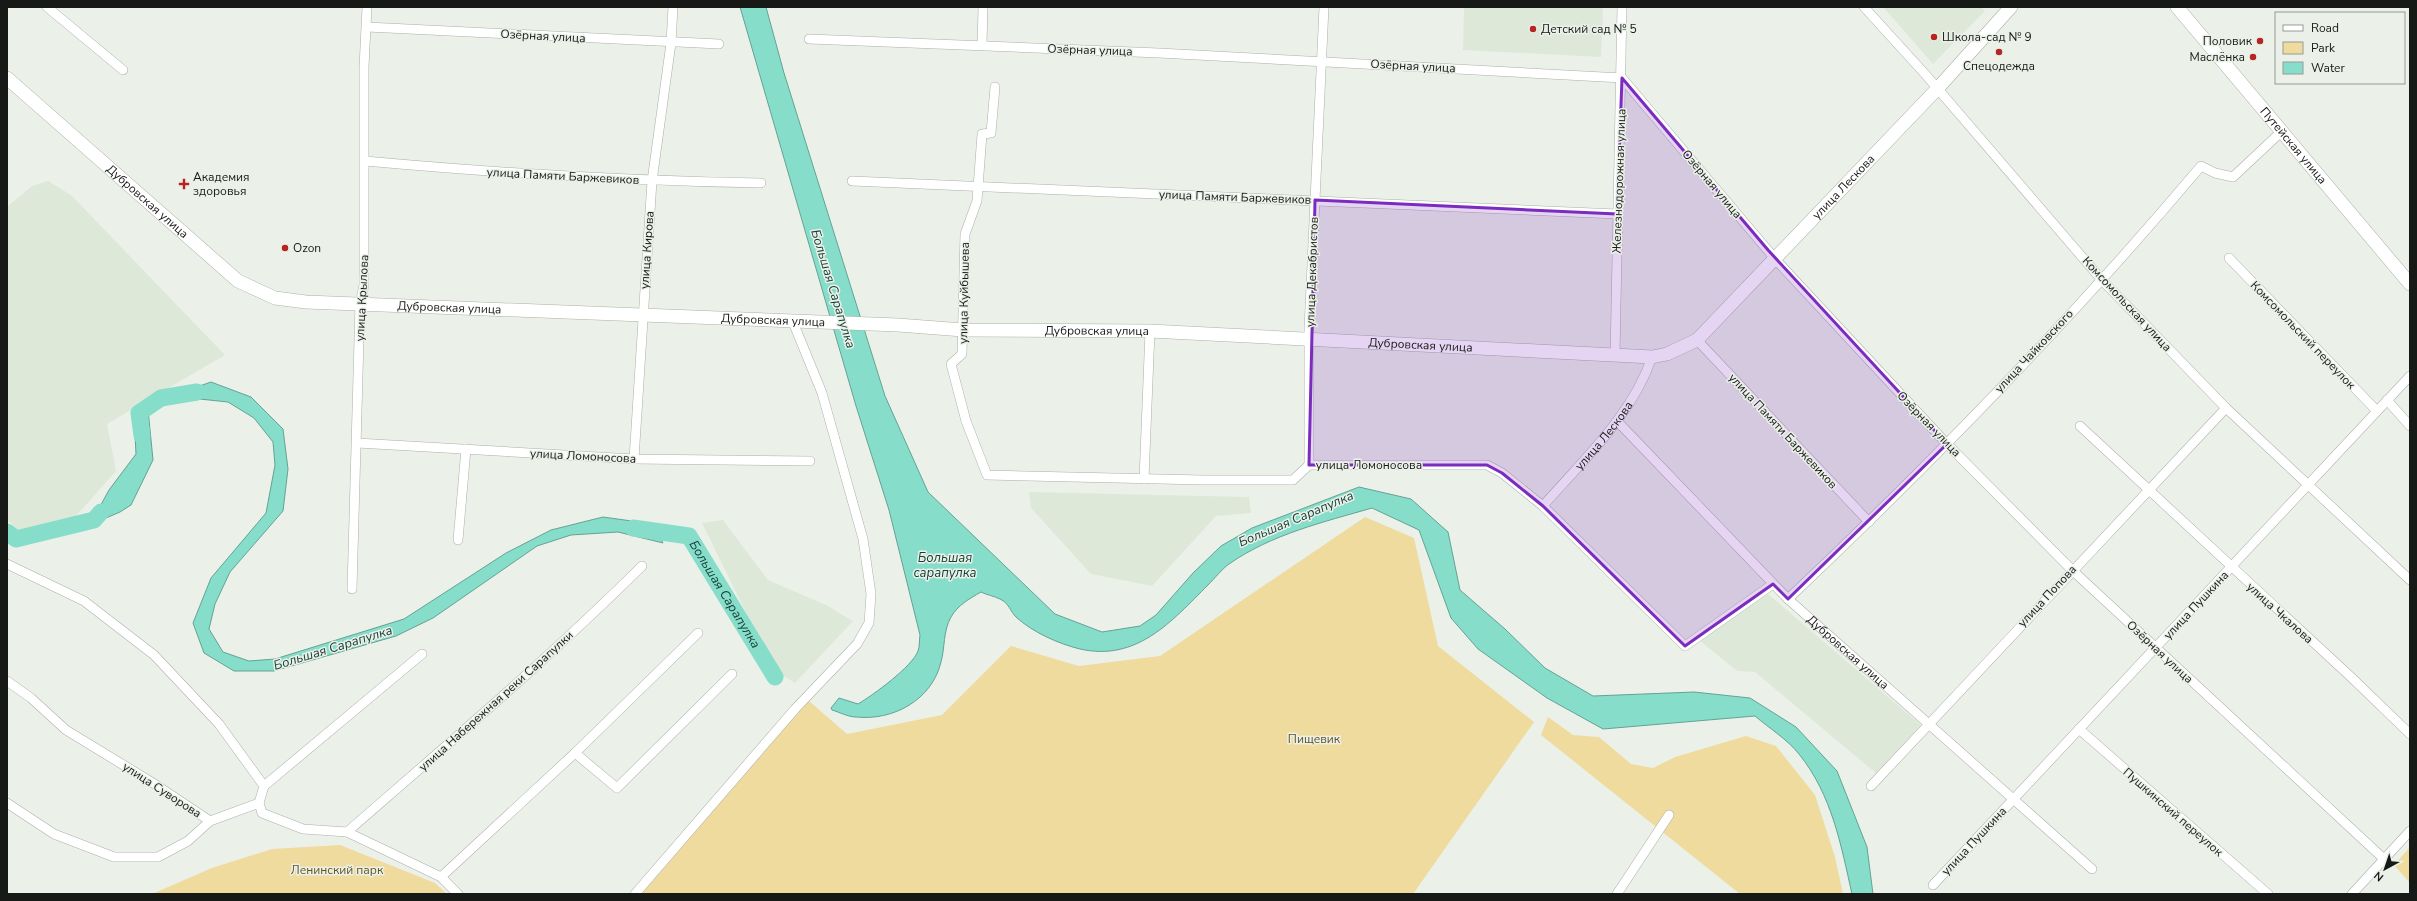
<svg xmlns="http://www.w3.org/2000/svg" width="2417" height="901" font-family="'Nunito Sans',sans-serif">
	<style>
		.built { fill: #dee8d9 }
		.green { fill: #efdb9e }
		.water { fill: #86ddca; stroke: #65a294 }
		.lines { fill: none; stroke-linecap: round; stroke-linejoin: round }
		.river { stroke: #86ddca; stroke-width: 17 }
		.street-casing { stroke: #abb0a8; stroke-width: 10 }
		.secondary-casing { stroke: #abb0a8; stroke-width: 14 }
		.street { stroke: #fff; stroke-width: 9 }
		.secondary { stroke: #fff; stroke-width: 13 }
		.marked { fill: #7b2cbf; fill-opacity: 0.2; stroke: #7b2cbf; stroke-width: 3; stroke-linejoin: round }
		.poi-dot { fill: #b42523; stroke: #ebf1e9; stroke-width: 1.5 }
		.labels { text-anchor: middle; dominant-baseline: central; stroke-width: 3; stroke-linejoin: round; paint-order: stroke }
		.poi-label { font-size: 12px; fill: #171916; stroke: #ebf1e9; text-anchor: start }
		.street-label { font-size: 12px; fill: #171916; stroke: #ebf1e9 }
		.park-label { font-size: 12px; fill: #635321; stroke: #ebf1e9 }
		.water-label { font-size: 13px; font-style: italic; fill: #174038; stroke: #ebf1e9 }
	</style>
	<rect width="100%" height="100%" fill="#ebf1e9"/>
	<!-- built -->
	<g class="built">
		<path d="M 1464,7 L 1603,7 L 1601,57 L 1463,50 Z"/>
		<path d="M 1883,7 L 1981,7 L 1985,11 L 1933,64 Z"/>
		<path d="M 48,181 L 71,195 L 225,355 L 107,424 L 116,471 L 67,526 L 18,530 L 7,519 L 7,207 L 32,186 Z"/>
		<path d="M 1029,492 L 1249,497 L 1251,513 L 1216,516 L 1152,586 L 1091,574 L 1031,508 Z"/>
		<path d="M 723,520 L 768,580 L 826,605 L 853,621 L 795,683 L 774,670 L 702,523 Z"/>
		<path d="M 1768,594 L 1921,725 L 1877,774 L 1755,672 L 1737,671 L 1699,640 Z"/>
	</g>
	<!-- green -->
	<g class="green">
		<path d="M 1365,517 L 1414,538 L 1438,646 L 1534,722 L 1413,894 L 634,894 L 809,701 L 847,734 L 942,715 L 1011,646 L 1079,666 L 1160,656 Z"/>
		<path d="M 1548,717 L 1573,735 L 1599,737 L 1631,764 L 1653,768 L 1675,757 L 1746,736 L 1776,746 L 1815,795 L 1835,857 L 1843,894 L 1740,894 L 1541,735 Z"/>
		<path d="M 340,845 L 435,883 L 447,894 L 152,894 L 212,868 L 272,849 Z"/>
		<path d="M 2410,847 L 2410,883 L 2394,865 Z"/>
	</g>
	<!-- water -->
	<g class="water">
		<path d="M 740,7 L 766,7 L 784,73 L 885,396 L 928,492 L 1055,614 L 1102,632 L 1140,626 L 1156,615 L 1193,573 L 1221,546 L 1252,528 L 1359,487 L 1411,499 L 1448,532 L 1460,590 L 1505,629 L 1545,668 L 1593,696 L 1694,692 L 1750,698 L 1796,727 L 1837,771 L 1867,847 L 1873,894 L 1852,894 C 1841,845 1832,795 1799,754 C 1788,740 1769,728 1755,716 L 1603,729 L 1547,698 L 1478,649 L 1451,618 L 1419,530 L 1372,508 C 1324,522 1272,534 1229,564 C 1222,569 1215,578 1208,585 C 1172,621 1137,662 1080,649 C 1059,644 1032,632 1016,617 C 1010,611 1009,603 1000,599 C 994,596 987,595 981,592 C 969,599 958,605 951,617 C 943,631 945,648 941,662 C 932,700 893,721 856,717 C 848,717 839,712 832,710 L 831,708 L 839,698 L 858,704 C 873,695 912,667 918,651 C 920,646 919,640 920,635 L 889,510 L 856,406 Z"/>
		<path d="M 211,382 L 251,397 L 283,429 L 288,469 L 283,511 L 230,572 L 215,604 L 209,629 L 223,652 L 249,661 L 275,659 L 404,619 L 506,553 L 551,530 L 603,517 L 639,522 L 657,532 L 663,543 L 618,532 L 571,535 L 537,546 L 433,618 L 396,636 L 274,671 L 234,671 L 204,653 L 193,623 L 211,578 L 266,513 L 275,465 L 273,442 L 254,418 L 228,402 L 171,396 Z"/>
		<path d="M 148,409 L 153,460 L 131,505 L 120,512 L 85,527 L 80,517 L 98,510 L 109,490 L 136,454 L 134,416 Z"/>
	</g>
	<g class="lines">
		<!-- river -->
		<g class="river">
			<path d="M 142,436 L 139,413 L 161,398 L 197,392"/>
			<path id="s1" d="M 633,528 L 689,536 L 775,677"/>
			<path d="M 7,532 L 16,539 L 94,520 L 101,512"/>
		</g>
		<defs>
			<g id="street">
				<path d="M 47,7 L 123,70"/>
				<path d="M 1864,7 L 1925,74 L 2101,279 L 2226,408 L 2410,580"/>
				<path d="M 367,27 L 719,44"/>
				<path d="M 809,39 L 1159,53 L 1622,78 L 1776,260 L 1947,444 L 2072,570 L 2384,859"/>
				<path d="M 982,45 L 983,7"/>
				<path d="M 995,87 L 991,133 L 982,134 L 977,201 L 965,234 L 962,354 L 951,364 L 966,421 L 987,475 L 1203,480 L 1293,480 L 1309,465 L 1487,465 L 1502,473 L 1543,506 L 1685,646 L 1773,584"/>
				<path d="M 365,161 C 497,173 628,181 761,183"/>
				<path d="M 852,181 L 1617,214"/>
				<path d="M 2229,258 L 2377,411"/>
				<path d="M 1697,340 L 1869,522"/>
				<path d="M 1615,356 L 1622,7"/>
				<path d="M 2387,400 L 2410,426"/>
				<path id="s2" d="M 1617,421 L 1788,599 L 2092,869"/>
				<path d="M 2080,426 L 2352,678 L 2410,734"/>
				<path d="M 357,443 L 634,459 L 810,461"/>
				<path d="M 634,459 L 652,181 L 671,43 L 673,7"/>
				<path d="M 1309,465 L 1309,329 L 1324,7"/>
				<path d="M 1144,479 L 1150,331"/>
				<path id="s3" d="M 1543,506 C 1583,460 1632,416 1652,357"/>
				<path d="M 458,540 L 466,449"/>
				<path d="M 7,564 L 84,601 L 154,655 L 219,724 L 264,786 L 259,803 L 262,813 L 303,829 L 347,832 L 441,877 L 458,894"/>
				<path d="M 352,589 L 360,304 L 364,285 L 364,67 L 367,7"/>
				<path d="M 1788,599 C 1933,462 2073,318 2201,166 L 2215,173 L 2233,177 L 2281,132"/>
				<path d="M 7,681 L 31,698 L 66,730 L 153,783 L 210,821 L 188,841 L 158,857 L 114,857 L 54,834 L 7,803"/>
				<path d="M 2079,729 L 2268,894"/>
				<path d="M 575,753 L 617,788 L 732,674"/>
				<path d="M 264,786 L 422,654"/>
				<path d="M 1871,786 L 2226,408"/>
				<path d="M 210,821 L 259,803"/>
				<path d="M 347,832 C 447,745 548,659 642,566"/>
				<path d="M 441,877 L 575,753 L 698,633"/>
				<path d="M 1933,885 L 2410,376"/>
				<path d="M 635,894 L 795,709 L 857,644 L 869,623 L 871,594 L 863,539 L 822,393 L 793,322"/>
				<path d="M 1617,894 L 1669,815"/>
				<path d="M 2352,894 L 2410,831"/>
			</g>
			<g id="secondary">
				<path id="s4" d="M 2177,7 L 2410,284"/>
				<path id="s5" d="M 7,78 L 238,281 L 275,298 L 306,302 L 898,325 L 963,330 L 1150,331 L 1652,357 L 1667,354 L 1697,340 L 1938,88 L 2011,7"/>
			</g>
		</defs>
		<!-- street casing -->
		<use href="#street" class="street-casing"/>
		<!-- secondary casing -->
		<use href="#secondary" class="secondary-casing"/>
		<!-- street -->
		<use href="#street" class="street"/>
		<!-- secondary -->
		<use href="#secondary" class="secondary"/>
	</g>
	<!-- marked area -->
	<path class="marked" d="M 1622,78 L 1768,250 L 1947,444 L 1788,599 L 1773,584 L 1685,646 L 1543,506 L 1502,473 L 1487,465 L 1309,465 L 1315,200 L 1617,214 Z"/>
	<!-- markers -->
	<g class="poi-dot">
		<circle cx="1533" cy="29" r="4"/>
		<circle cx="1934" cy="37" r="4"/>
		<circle cx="2260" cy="41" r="4"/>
		<circle cx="1999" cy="52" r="4"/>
		<circle cx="2253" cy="57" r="4"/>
		<path d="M182 178h4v4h4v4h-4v4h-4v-4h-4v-4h4z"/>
		<circle cx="285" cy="248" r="4"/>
	</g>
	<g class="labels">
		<!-- poi labels -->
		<g class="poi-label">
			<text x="1541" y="29">Детский сад № 5</text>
			<text x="1942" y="37">Школа-сад № 9</text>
			<text x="2252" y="41" text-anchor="end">Половик</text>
			<text x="2245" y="57" text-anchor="end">Маслёнка</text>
			<text x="1999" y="66" text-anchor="middle">Спецодежда</text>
			<text x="193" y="177">Академия<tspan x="193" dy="14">здоровья</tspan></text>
			<text x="293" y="248">Ozon</text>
		</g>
		<!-- street labels -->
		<g class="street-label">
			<text transform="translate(543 36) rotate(3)">Озёрная улица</text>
			<text transform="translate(1090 50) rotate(2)">Озёрная улица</text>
			<text transform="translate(1413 66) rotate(3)">Озёрная улица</text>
			<text stroke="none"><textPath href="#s4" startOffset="181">Путейская улица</textPath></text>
			<text transform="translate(563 176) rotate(3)">улица Памяти Баржевиков</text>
			<text transform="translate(1619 181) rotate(-88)">Железнодорожная улица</text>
			<text transform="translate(1712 184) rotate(50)">Озёрная улица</text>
			<text stroke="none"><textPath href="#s5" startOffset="1987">улица Лескова</textPath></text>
			<text transform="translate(1235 197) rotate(2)">улица Памяти Баржевиков</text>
			<text stroke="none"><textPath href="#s5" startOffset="187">Дубровская улица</textPath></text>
			<text transform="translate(647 250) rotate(-86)">улица Кирова</text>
			<text transform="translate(1312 272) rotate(-88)">улица Декабристов</text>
			<text transform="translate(964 293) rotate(-89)">улица Куйбышева</text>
			<text transform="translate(362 298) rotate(-87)">улица Крылова</text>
			<text transform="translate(2127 304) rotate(47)">Комсомольская улица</text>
			<text stroke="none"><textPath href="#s5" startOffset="523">Дубровская улица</textPath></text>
			<text stroke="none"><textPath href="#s5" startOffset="847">Дубровская улица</textPath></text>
			<text stroke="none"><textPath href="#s5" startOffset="1171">Дубровская улица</textPath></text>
			<text transform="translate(2303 335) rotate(46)">Комсомольский переулок</text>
			<text stroke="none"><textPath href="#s5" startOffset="1495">Дубровская улица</textPath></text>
			<text transform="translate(2034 351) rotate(-47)">улица Чайковского</text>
			<text transform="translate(1929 424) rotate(46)">Озёрная улица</text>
			<text transform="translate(1783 431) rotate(47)">улица Памяти Баржевиков</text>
			<text stroke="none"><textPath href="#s3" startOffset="93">улица Лескова</textPath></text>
			<text transform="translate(583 456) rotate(3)">улица Ломоносова</text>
			<text x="1369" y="465">улица Ломоносова</text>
			<text transform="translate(2047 596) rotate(-47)">улица Попова</text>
			<text transform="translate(2196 605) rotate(-47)">улица Пушкина</text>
			<text transform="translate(2280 613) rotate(42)">улица Чкалова</text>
			<text stroke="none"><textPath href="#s2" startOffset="327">Дубровская улица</textPath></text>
			<text transform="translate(2160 652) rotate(43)">Озёрная улица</text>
			<text transform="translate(496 701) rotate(-42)">улица Набережная реки Сарапулки</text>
			<text transform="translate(162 790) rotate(33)">улица Суворова</text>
			<text transform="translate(2173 812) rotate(41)">Пушкинский переулок</text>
			<text transform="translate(1974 841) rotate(-47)">улица Пушкина</text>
		</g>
		<!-- park labels -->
		<g class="park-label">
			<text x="1314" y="739">Пищевик</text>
			<text x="337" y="870">Ленинский парк</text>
		</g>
		<!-- water labels -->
		<g class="water-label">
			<text transform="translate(833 289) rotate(73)">Большая Сарапулка</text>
			<text transform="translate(1296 519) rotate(-23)">Большая Сарапулка</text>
			<text x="945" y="558">Большая<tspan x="945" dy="15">сарапулка</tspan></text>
			<text stroke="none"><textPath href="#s1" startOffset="125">Большая Сарапулка</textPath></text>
			<text transform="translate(333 648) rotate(-17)">Большая Сарапулка</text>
		</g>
	</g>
	<!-- border -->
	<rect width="2417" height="901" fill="none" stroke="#171916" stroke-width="16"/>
	<!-- legend -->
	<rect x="2275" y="12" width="130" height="72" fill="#ebf1e9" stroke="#969b95"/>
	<rect x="2283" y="25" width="20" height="6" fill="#ffffff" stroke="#969b95"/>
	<text x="2311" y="32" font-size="12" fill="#171916">Road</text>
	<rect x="2283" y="42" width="20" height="12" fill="#efdb9e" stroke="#969b95"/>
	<text x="2311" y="52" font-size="12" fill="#171916">Park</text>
	<rect x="2283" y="62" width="20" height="12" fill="#86ddca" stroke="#969b95"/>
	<text x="2311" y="72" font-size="12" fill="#171916">Water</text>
	<!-- north arrow -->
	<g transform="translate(2385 869) rotate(220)" stroke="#ebf1e9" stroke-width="3" paint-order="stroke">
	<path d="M0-3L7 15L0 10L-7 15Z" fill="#171916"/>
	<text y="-6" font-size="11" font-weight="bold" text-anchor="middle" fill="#171916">N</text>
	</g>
</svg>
